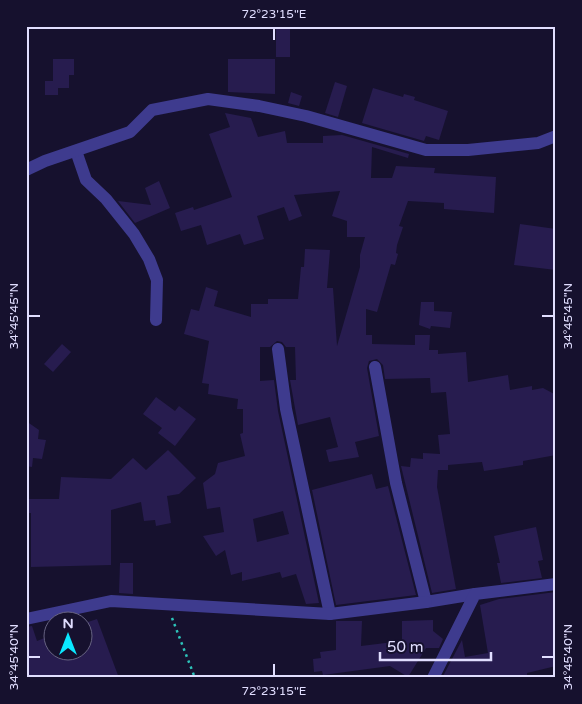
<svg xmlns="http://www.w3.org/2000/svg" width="582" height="704" font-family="'Varela Round',sans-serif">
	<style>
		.building { fill: #271c4f; fill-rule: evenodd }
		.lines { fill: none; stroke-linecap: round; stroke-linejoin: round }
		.path { stroke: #2dc4ba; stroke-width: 2.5; stroke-dasharray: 2.5 4; stroke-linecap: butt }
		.minor { stroke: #3e3b8e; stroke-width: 12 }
		.ticks { fill: none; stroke: #e1deff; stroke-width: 2 }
		.neatline { fill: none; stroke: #e1deff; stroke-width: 2 }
		.ticks-label { font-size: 12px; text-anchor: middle; fill: #e1deff }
	</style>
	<rect width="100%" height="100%" fill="#16112e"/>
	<!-- building -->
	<g class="building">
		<rect x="276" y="26" width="14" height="31"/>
		<path d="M 53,59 L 74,59 L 74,75 L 69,75 L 69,88 L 58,88 L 58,95 L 45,95 L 45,81 L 53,81 Z"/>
		<path d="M 228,59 L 275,59 L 275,94 L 228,92 Z"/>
		<path d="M 335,82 L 347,86 L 338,117 L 325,113 Z"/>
		<path d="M 373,88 L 403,97 L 404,94 L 415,97 L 414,100 L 448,111 L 439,140 L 426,136 L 424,141 L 362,123 Z"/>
		<path d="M 291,92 L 302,96 L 299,106 L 288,103 Z"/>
		<path d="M 225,113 L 251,118 L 258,137 L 285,131 L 287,143 L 323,143 L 323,136 L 342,135 L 409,154 L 408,158 L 372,147 L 371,178 L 392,178 L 396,166 L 435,168 L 434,173 L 496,177 L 494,213 L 444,209 L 444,203 L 408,201 L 399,226 L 403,227 L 397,245 L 396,253 L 398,254 L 395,265 L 391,264 L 377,312 L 366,309 L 366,335 L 372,335 L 372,344 L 415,345 L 415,335 L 430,335 L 429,350 L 438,350 L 438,354 L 466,352 L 468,382 L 508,375 L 510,390 L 532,386 L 532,390 L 543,388 L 556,395 L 556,455 L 523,461 L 523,465 L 484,471 L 482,462 L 448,465 L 448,470 L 438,470 L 437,487 L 456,589 L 432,593 L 401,466 L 410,467 L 411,458 L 423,459 L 423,453 L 440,454 L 438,435 L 450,434 L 446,392 L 431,393 L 430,378 L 385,379 L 383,365 L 377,359 L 369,361 L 367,368 L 379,436 L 355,442 L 359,457 L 329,462 L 326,450 L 338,447 L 330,417 L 298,425 L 290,380 L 296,380 L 295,347 L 286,347 L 282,342 L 277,341 L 270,347 L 260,347 L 260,381 L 274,380 L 278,411 L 319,603 L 306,604 L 296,574 L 282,578 L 280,572 L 242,581 L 242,572 L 231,575 L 225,550 L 216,556 L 203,536 L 224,532 L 220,507 L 207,509 L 203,483 L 215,474 L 218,463 L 245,456 L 240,434 L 243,433 L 243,409 L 237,409 L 238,399 L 208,394 L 209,384 L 202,383 L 209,341 L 184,334 L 191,309 L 199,311 L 206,287 L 218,291 L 214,306 L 251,317 L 251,304 L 268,304 L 268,299 L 298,299 L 301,267 L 304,267 L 305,249 L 330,250 L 327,288 L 333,288 L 337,346 L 360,267 L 360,255 L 365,237 L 347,237 L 347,221 L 332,216 L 340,191 L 294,195 L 302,216 L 289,221 L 284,207 L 257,216 L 264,239 L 244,245 L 240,234 L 207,245 L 201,225 L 181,231 L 175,213 L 193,207 L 194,210 L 232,197 L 209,134 L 230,127 ZM 283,511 L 289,534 L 257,542 L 253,519 Z"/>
		<path d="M 159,181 L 170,208 L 135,223 L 118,201 L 151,205 L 145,188 Z"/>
		<path d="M 520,224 L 556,229 L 556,270 L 514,265 Z"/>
		<path d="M 421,302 L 434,302 L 434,311 L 452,312 L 450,328 L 431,326 L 430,329 L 419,325 Z"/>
		<path d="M 62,344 L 71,352 L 53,372 L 44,364 Z"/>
		<path d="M 156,397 L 175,411 L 179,406 L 196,419 L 175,446 L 158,433 L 162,428 L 143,414 Z"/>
		<path d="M 26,421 L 39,430 L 38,439 L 46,440 L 42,459 L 33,458 L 32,467 L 26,466 Z"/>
		<path d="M 168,450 L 196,478 L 179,494 L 167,496 L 171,523 L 156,526 L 155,520 L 144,521 L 141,502 L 111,510 L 111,565 L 31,567 L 31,513 L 26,513 L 26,499 L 59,499 L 61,477 L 111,479 L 133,458 L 146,470 Z"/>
		<path d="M 372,474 L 376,489 L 388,486 L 416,595 L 336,605 L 312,490 Z"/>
		<path d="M 536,527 L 543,560 L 538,561 L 542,578 L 501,583 L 497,563 L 500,563 L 494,536 Z"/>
		<path d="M 120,563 L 133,563 L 133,594 L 119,593 Z"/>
		<path d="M 556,592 L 556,666 L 527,673 L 527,678 L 442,678 L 462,640 L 465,657 L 488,653 L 480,605 L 499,599 Z"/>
		<path d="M 97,619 L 119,678 L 26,678 L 26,627 L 32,626 L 37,641 L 52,635 L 52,652 L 82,652 L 82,624 Z"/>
		<path d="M 433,620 L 433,631 L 443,639 L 439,648 L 426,648 L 408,677 L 390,666 L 323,675 L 322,671 L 314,672 L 313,659 L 321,658 L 320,652 L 336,650 L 336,621 L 362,621 L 361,646 L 402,641 L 402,621 Z"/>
	</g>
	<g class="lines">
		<!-- path -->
		<path class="path" d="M 172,618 L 195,678"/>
		<!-- minor -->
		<g class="minor">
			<path d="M 76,151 L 86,180 L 106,199 L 134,234 L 149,259 L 157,280 L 156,320"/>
			<path d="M 26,170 L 45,161 L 130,132 L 152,110 L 208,99 L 259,106 L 306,116 L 426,150 L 468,150 L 538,143 L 556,136"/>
			<path d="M 278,349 L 286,409 L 330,614"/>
			<path d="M 375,367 L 396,483 L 426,602 L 475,594"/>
			<path d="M 26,619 L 111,601 L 330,614 L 426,602"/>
			<path d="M 433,678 L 475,594 L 556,584"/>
		</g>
	</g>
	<!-- ticks -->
	<path class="ticks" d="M 274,28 L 274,40M 28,316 L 40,316M 542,316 L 554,316M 28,657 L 40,657M 542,657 L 554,657M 274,664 L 274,676"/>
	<!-- border -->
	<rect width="582" height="704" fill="none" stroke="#16112e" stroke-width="55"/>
	<!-- north arrow -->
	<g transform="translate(68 636)"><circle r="24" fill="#16112e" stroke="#676382"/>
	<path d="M0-4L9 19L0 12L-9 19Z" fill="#0ae7ff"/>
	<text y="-8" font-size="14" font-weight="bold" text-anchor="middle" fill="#e1deff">N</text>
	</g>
	<!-- scale -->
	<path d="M380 652v8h111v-8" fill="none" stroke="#e1deff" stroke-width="2.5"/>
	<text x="387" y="652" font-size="15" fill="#e1deff" stroke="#16112e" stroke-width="4" paint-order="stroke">50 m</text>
	<rect x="28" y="28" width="526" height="648" class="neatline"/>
	<g class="ticks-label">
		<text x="274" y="18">72°23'15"E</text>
		<text transform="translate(14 316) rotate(-90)" y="4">34°45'45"N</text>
		<text transform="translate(568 316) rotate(-90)" y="4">34°45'45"N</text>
		<text transform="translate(14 657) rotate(-90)" y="4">34°45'40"N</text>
		<text transform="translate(568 657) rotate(-90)" y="4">34°45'40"N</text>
		<text x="274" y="695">72°23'15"E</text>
	</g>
</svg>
